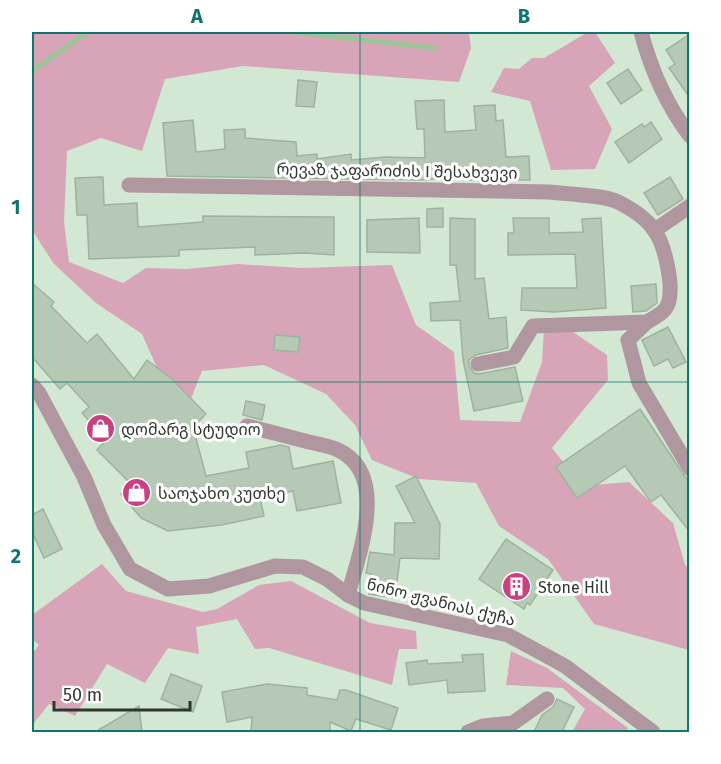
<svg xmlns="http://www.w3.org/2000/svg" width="721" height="764" font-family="'Fira Sans','Noto Sans Georgian',sans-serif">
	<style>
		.green { fill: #d7a5b7 }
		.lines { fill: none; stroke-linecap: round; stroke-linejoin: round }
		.stream { stroke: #9bc499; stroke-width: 5 }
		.building { fill: #b5c9b4; stroke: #9eb39e; stroke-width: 1.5 }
		.minor { stroke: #b0969f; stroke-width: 15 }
		.grid { fill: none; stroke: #0f766e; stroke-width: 1.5; stroke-opacity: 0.55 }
		.labels { text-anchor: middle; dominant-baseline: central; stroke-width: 6; stroke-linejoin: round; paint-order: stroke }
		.street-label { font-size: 16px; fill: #2e362e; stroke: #fff }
		.poi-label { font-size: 16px; fill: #2e362e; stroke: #fff; text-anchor: start }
		.neatline { fill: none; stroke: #0f766e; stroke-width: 2 }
		.grid-label { font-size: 20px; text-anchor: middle; font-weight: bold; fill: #0f766e }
	</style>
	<rect width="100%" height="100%" fill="#d3e8d2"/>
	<!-- green -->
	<g class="green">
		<path d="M 32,32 L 469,32 L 471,48 L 459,82 L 243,66 L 165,79 L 142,151 L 101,138 L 67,151 L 64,222 L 69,262 L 123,283 L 146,268 L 187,269 L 238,264 L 301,268 L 392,265 L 416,325 L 454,352 L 460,420 L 520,422 L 542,362 L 544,329 L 570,330 L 607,355 L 608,380 L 552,448 L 582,486 L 629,482 L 673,523 L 685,565 L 689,568 L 689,650 L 594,624 L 548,559 L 499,526 L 476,483 L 419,479 L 372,460 L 355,425 L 326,394 L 264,365 L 202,371 L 185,414 L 167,390 L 142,334 L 96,303 L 54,264 L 32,230 Z"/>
		<path d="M 588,32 L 595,32 L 615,63 L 589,86 L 612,129 L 595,169 L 551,170 L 530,101 L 491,92 L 504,68 L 519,69 L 532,58 L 544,58 Z"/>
		<path d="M 102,564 L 126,591 L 203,612 L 217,609 L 259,585 L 291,581 L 370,623 L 416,631 L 417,649 L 399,649 L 392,685 L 269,648 L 255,649 L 237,619 L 196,627 L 199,654 L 168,648 L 145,683 L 107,664 L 75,716 L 49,704 L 34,723 L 32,722 L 32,654 L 39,645 L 32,639 L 32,615 Z"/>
		<path d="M 511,651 L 547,668 L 628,728 L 625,732 L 572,732 L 585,709 L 563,688 L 506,685 Z"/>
	</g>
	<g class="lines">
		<!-- stream -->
		<g class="stream">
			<path d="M 292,32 L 435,48"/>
			<path d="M 32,71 L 88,32"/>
		</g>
	</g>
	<!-- building -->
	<g class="building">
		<path d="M 690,34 L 690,98 L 669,68 L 675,64 L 666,50 Z"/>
		<path d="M 628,69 L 642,90 L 621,104 L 607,83 Z"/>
		<path d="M 298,80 L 317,82 L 314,107 L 296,106 Z"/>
		<path d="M 444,100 L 445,132 L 476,130 L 474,106 L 495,105 L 496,121 L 503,120 L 506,157 L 529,156 L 530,180 L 464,180 L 464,177 L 420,180 L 167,176 L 163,123 L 193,120 L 196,152 L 225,149 L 224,130 L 245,129 L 245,138 L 296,142 L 297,156 L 317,154 L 317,159 L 351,154 L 351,160 L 386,157 L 425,158 L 424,129 L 417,129 L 415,101 Z"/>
		<path d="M 651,122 L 662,139 L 629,163 L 615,142 L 642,124 L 644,127 Z"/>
		<path d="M 103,177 L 104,205 L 137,203 L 138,227 L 203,222 L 203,216 L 334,217 L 334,255 L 305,253 L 255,255 L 255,247 L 179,250 L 179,256 L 89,259 L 87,215 L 77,215 L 75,178 Z"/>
		<path d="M 670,177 L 683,199 L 658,215 L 644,193 Z"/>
		<path d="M 443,208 L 443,227 L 427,227 L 427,209 Z"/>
		<path d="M 419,218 L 420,253 L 367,252 L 367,220 Z"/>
		<path d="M 450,218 L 475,219 L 475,279 L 484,278 L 489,319 L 506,317 L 508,348 L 476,355 L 469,360 L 469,366 L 474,373 L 479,374 L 515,367 L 523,401 L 474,411 L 463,360 L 460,320 L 431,321 L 430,303 L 460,301 L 456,265 L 450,265 Z"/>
		<path d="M 513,218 L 549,218 L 549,233 L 583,232 L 582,219 L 601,218 L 606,308 L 554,312 L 521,310 L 522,288 L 577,288 L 575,254 L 508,255 L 508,233 L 514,233 Z"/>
		<path d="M 32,283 L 54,302 L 51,306 L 87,343 L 97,334 L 134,379 L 147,360 L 171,378 L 206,414 L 193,427 L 206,476 L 249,468 L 246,452 L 281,445 L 289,447 L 293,469 L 333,461 L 341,503 L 297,511 L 293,491 L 260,498 L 264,516 L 221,525 L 168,531 L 141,518 L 121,494 L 131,484 L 97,450 L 106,440 L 82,413 L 89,407 L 67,383 L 60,389 L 32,357 Z"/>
		<path d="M 656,284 L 657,303 L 646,311 L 633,312 L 631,286 Z"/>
		<path d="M 668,327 L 686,362 L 673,368 L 668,359 L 654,366 L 642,340 Z"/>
		<path d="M 275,335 L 300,337 L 298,352 L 274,350 Z"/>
		<path d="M 246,401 L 265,405 L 262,420 L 243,415 Z"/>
		<path d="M 640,409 L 690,484 L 690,532 L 661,495 L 651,502 L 625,466 L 577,498 L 556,467 Z"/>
		<path d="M 416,476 L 440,524 L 439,559 L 400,558 L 395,598 L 369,594 L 371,574 L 366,573 L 370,552 L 394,555 L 395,523 L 415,523 L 396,486 Z"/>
		<path d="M 43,509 L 62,549 L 44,558 L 32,532 L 32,515 Z"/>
		<path d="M 506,539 L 553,570 L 530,605 L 527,603 L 524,609 L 479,579 Z"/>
		<path d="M 483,654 L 485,691 L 448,693 L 447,680 L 409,685 L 406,663 L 427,660 L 428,664 L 463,662 L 462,655 Z"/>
		<path d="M 171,674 L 202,686 L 193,712 L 161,699 Z"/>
		<path d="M 267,684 L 307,688 L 307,695 L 337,700 L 340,690 L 346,690 L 398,708 L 391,730 L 356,719 L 351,731 L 330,722 L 330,732 L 251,732 L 252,717 L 227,722 L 222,692 Z"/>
		<path d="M 557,699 L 574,707 L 562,732 L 534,732 L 542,715 L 553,707 Z"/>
		<path d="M 139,706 L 142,732 L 95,732 Z"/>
	</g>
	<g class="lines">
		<!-- minor -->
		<g class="minor">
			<path d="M 641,32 C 651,70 666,104 690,136"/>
			<path d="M 129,185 L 549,192 C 566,194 604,195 618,202 C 630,208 646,218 654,230 C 665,244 673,284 669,301 C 667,312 655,317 647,322 L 533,326 L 514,357 L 478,364"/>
			<path d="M 655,230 L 690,206"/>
			<path d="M 647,322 L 628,340 L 639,383 L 690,469"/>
			<path d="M 32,385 L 39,393 L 84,477 L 104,525 L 130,569 L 168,589 L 209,586 L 275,566 L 303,567 L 327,579 L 348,595 L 364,603 L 508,635 L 565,666 L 653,732"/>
			<path d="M 247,426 C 268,431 289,437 309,442 C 318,444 328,446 336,449 C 391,472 359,554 348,595"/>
			<path d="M 468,732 L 483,726 L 513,723 L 547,699"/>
		</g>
	</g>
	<!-- grid -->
	<path class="grid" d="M 360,32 L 360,732M 32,382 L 690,382"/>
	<!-- icons -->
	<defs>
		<symbol id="shop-disc" viewBox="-11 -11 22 22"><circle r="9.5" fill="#c84181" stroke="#fff"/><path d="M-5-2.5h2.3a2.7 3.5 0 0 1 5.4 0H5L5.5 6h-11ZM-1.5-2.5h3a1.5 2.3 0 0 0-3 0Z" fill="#fff"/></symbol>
		<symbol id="building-disc" viewBox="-11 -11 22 22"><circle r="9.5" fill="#c84181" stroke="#fff"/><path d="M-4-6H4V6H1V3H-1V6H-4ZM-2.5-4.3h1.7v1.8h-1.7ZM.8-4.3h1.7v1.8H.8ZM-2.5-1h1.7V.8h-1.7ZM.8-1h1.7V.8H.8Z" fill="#fff"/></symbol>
	</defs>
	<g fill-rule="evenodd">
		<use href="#shop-disc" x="84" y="412" width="33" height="33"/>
		<use href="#shop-disc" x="120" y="476" width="33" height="33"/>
		<use href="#building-disc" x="500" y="570" width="33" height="33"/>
	</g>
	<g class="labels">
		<!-- street labels -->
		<g class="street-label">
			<text transform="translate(397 171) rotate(1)">რევაზ ჯაფარიძის I შესახვევი</text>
			<text transform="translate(441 602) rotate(14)">ნინო ჟვანიას ქუჩა</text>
		</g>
		<!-- poi labels -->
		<g class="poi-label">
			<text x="121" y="429">დომარგ სტუდიო</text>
			<text x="158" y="493">საოჯახო კუთხე</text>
			<text x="538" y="587">Stone Hill</text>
		</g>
	</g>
	<!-- border -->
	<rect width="721" height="764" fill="none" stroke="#ffffff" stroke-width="66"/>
	<!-- scale -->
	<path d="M54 701v9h136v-9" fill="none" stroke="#2e362e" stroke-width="3"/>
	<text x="63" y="701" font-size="18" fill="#2e362e" stroke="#ffffff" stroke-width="4.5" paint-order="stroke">50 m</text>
	<rect x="33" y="33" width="655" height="698" class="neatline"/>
	<g class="grid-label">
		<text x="197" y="23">A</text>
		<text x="524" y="23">B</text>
		<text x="16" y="214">1</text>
		<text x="16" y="563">2</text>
	</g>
</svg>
